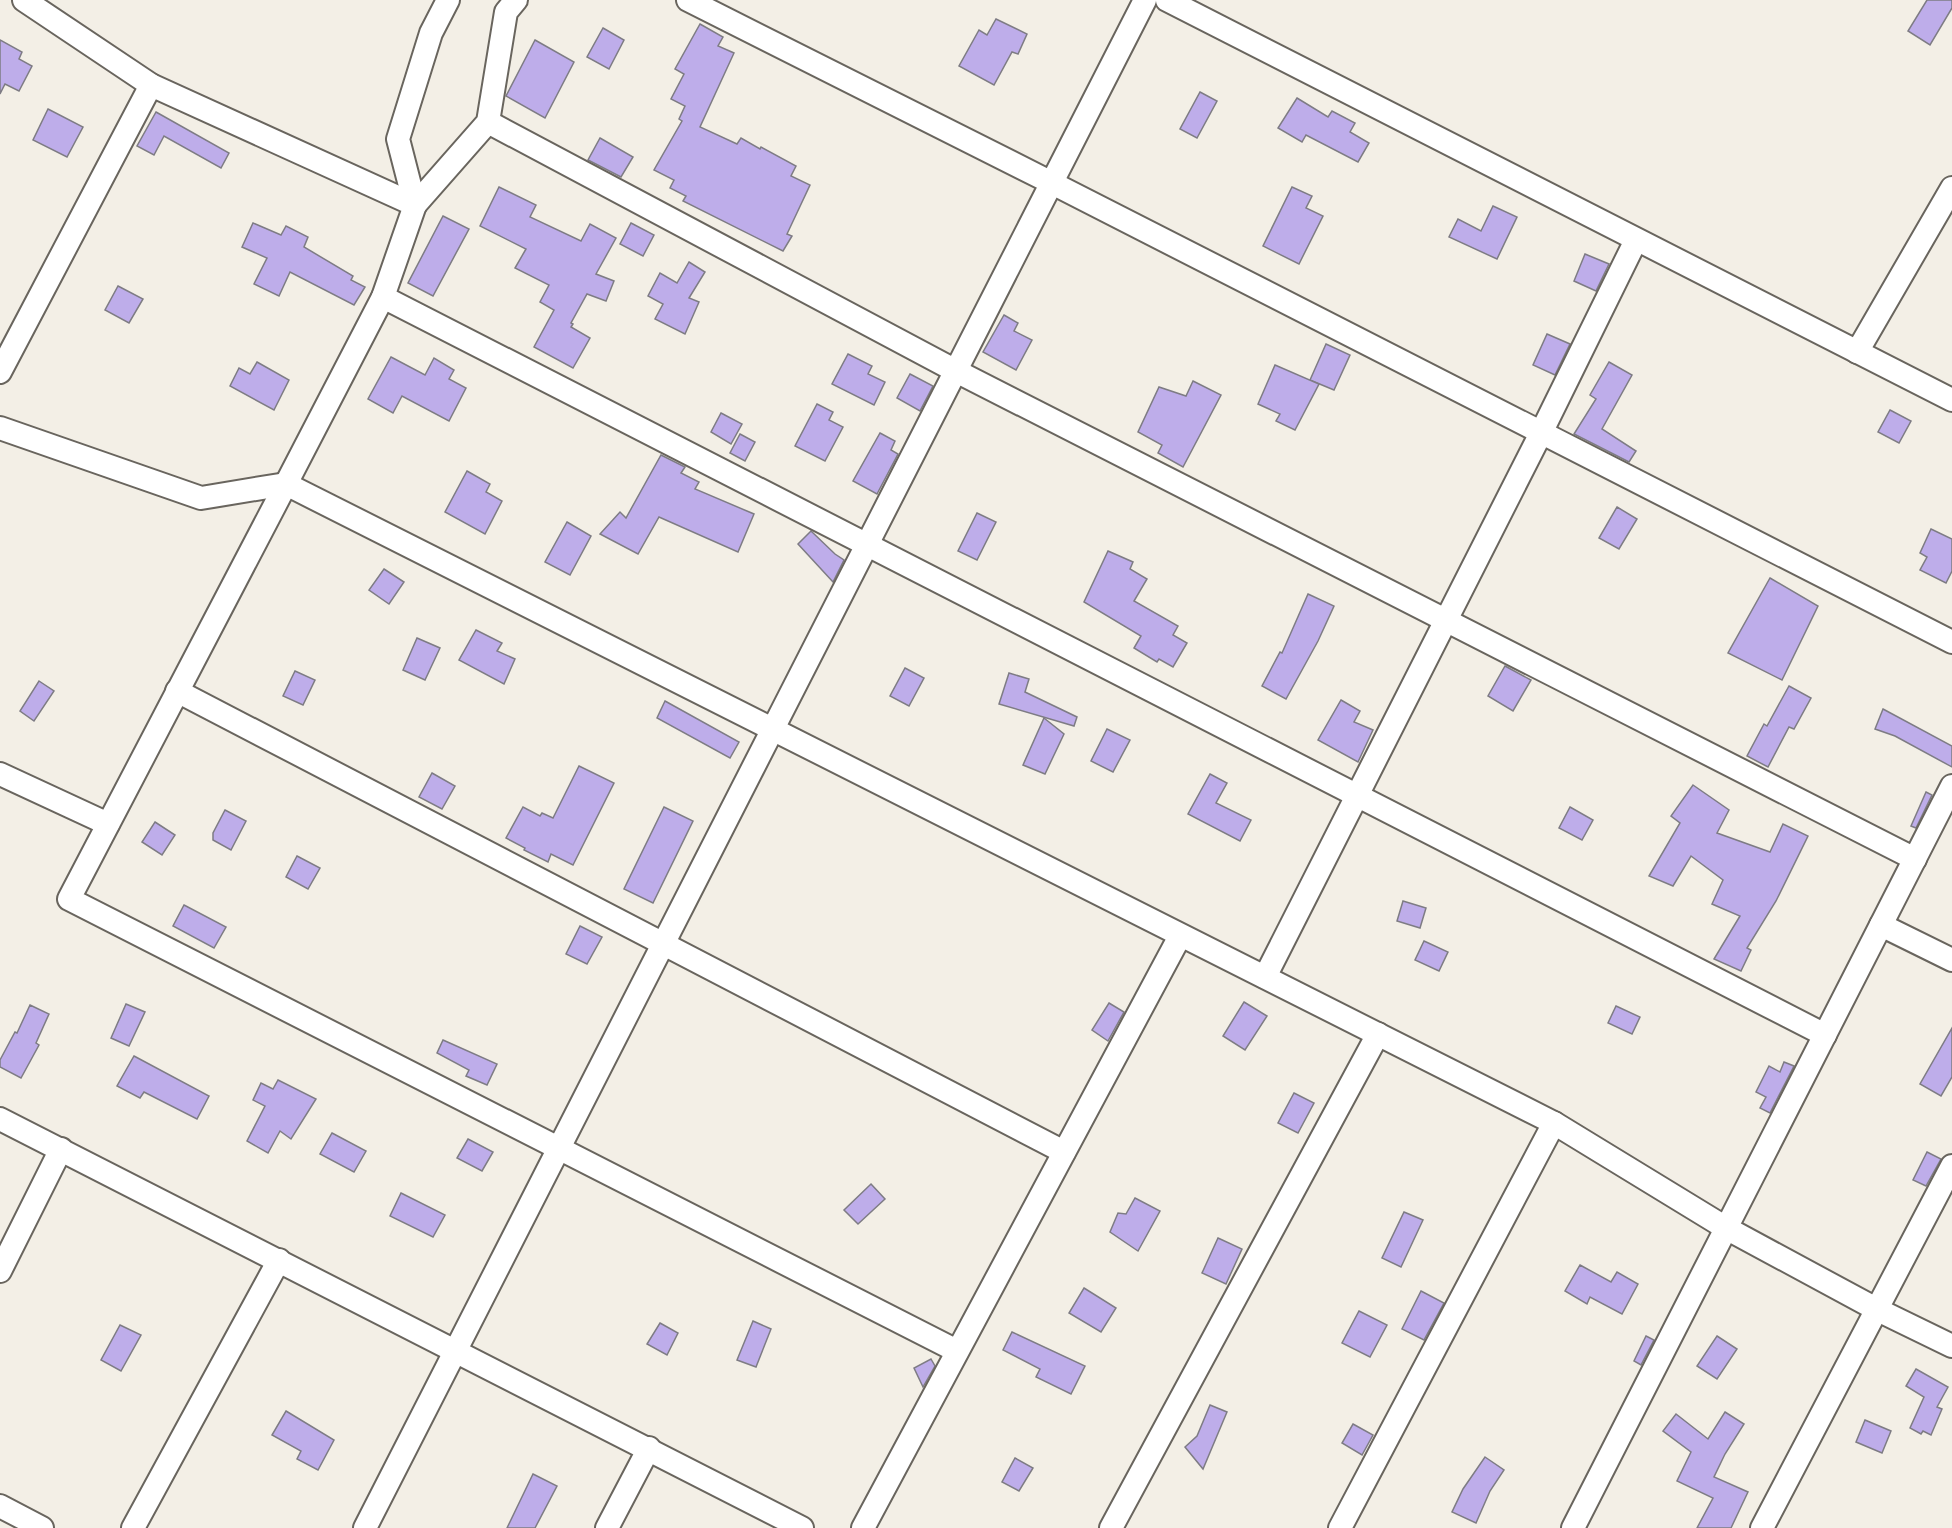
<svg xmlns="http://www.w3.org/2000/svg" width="1952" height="1528" font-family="'Alegreya Sans',sans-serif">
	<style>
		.building { fill: #beadea; stroke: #7e7c84; stroke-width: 1.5 }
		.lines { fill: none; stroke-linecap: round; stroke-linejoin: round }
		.minor-casing { stroke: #69655e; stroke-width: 26 }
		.minor { stroke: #fff; stroke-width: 22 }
	</style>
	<rect width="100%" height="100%" fill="#f3efe6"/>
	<!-- building -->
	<g class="building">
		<path d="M 1927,0 L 1952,0 L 1952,8 L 1930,45 L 1908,31 Z"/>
		<path d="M 996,19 L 1027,34 L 1018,54 L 1012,52 L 994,85 L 959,66 L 979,30 L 987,35 Z"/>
		<path d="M 700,24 L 723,37 L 718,46 L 734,53 L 700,127 L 737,144 L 741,138 L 760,149 L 761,147 L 796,166 L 791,176 L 810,185 L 787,234 L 792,236 L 783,251 L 683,201 L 686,196 L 670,188 L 674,180 L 654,170 L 682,121 L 679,119 L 685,106 L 671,99 L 684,74 L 675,69 Z"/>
		<path d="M 603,28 L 624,40 L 609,69 L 587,57 Z"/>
		<path d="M 0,40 L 22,52 L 19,59 L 32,66 L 19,91 L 5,84 L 0,94 Z"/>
		<path d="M 535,40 L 574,62 L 545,118 L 506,96 Z"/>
		<path d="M 1200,92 L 1217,101 L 1197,138 L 1180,129 Z"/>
		<path d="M 1297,98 L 1328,117 L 1332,111 L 1355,123 L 1350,132 L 1369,143 L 1358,162 L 1306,135 L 1302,142 L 1278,128 Z"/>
		<path d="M 48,109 L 83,127 L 67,157 L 33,140 Z"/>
		<path d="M 156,112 L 229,153 L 221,168 L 164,136 L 154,155 L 137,146 Z"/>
		<path d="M 600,138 L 633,157 L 621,177 L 588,160 Z"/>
		<path d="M 499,187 L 536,205 L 530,217 L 581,241 L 590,224 L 616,238 L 596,274 L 614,281 L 606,301 L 587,294 L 571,323 L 573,324 L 571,327 L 590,338 L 573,368 L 534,347 L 554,310 L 540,302 L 549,285 L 515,268 L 526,249 L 480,226 Z"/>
		<path d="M 1292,187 L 1312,196 L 1306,208 L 1323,216 L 1299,264 L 1263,246 Z"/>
		<path d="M 1493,206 L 1517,217 L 1497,259 L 1449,237 L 1458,219 L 1481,231 Z"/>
		<path d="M 443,216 L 469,229 L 433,296 L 408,283 Z"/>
		<path d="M 253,223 L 281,235 L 286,226 L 308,237 L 304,247 L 353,276 L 351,280 L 365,287 L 354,305 L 290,272 L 279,296 L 254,284 L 267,258 L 242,247 Z"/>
		<path d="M 631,223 L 654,235 L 643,256 L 620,244 Z"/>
		<path d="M 1585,254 L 1609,264 L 1596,291 L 1574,281 Z"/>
		<path d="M 689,262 L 705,272 L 689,298 L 699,302 L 685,334 L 655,319 L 663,304 L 648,296 L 660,273 L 677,283 Z"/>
		<path d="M 118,286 L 143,299 L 129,323 L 105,310 Z"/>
		<path d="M 1004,315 L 1018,323 L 1014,331 L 1032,340 L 1016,370 L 983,352 Z"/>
		<path d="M 1547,334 L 1570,344 L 1555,375 L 1533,365 Z"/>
		<path d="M 1326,344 L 1350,355 L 1334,390 L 1310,380 Z"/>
		<path d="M 848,354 L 872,366 L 868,374 L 885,382 L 874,405 L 832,384 Z"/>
		<path d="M 391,357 L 425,375 L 434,358 L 454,370 L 449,379 L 466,388 L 449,421 L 402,396 L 393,413 L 368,399 Z"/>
		<path d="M 257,362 L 289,380 L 274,410 L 230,386 L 239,368 L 250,374 Z"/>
		<path d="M 1609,362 L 1632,375 L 1602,429 L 1636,451 L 1629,462 L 1574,434 L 1596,399 L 1590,395 Z"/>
		<path d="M 1275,365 L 1319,384 L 1295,430 L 1276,421 L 1280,414 L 1258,404 Z"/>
		<path d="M 910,374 L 933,386 L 920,411 L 897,398 Z"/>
		<path d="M 1193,381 L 1221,395 L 1183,467 L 1158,453 L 1162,445 L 1138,432 L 1159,387 L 1186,396 Z"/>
		<path d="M 817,404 L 833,412 L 829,420 L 843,427 L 825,461 L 795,446 Z"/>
		<path d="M 1890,410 L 1911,421 L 1899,443 L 1878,432 Z"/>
		<path d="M 721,413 L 742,424 L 731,444 L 711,432 Z"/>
		<path d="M 880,433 L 895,441 L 891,450 L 898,454 L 877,494 L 853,481 Z"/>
		<path d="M 740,434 L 755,442 L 745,461 L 730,453 Z"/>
		<path d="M 661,455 L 685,467 L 681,473 L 699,482 L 695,489 L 754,514 L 738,552 L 659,517 L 638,554 L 600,534 L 620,512 L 626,518 Z"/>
		<path d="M 467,471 L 490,484 L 486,492 L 502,501 L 485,534 L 445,512 Z"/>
		<path d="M 1617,507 L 1637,519 L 1619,549 L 1599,538 Z"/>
		<path d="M 977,513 L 996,522 L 977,560 L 958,551 Z"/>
		<path d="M 567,522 L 591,536 L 570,575 L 545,562 Z"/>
		<path d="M 1931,529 L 1952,539 L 1952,571 L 1946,583 L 1920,570 L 1927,557 L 1920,553 Z"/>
		<path d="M 811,531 L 835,554 L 844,560 L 833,582 L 798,544 Z"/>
		<path d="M 1108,551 L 1133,562 L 1130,569 L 1147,579 L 1134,601 L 1178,626 L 1173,635 L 1187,643 L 1173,667 L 1159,659 L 1157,662 L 1134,648 L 1141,636 L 1084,602 Z"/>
		<path d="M 384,569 L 404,582 L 389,604 L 369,590 Z"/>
		<path d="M 1770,578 L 1818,606 L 1782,680 L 1728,653 Z"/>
		<path d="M 1308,594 L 1334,606 L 1318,641 L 1286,699 L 1262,686 L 1280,652 L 1282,653 Z"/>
		<path d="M 476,630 L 502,643 L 497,651 L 515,659 L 504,684 L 459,660 Z"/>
		<path d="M 417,638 L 440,648 L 425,680 L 403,670 Z"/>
		<path d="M 1505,666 L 1531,680 L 1513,711 L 1488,696 Z"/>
		<path d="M 905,668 L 924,678 L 909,706 L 890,696 Z"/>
		<path d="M 295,671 L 315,680 L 303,705 L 283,696 Z"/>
		<path d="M 1009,673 L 1029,679 L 1025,692 L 1077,717 L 1074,726 L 999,704 Z"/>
		<path d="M 39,681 L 54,691 L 34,721 L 20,711 Z"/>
		<path d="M 1789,686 L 1811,698 L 1794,729 L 1789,727 L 1768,767 L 1747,756 L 1764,724 L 1767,726 Z"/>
		<path d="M 1341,700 L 1360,711 L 1354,722 L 1373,730 L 1358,762 L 1318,740 Z"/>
		<path d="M 665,701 L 739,742 L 730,758 L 657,718 Z"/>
		<path d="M 1883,709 L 1952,746 L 1952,767 L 1895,736 L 1875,729 Z"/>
		<path d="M 1044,718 L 1064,734 L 1045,774 L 1023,765 Z"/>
		<path d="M 1107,729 L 1130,740 L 1113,772 L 1091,761 Z"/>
		<path d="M 579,766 L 614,783 L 573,865 L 551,854 L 548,862 L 524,850 L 525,848 L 506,838 L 523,807 L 540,816 L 542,813 L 553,818 Z"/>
		<path d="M 432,773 L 455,786 L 442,809 L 419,797 Z"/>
		<path d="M 1210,774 L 1227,783 L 1216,803 L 1251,820 L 1240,841 L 1188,814 Z"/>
		<path d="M 1693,785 L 1729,810 L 1717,833 L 1770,852 L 1783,824 L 1808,836 L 1776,901 L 1747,948 L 1751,950 L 1741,971 L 1714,959 L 1740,916 L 1712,904 L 1723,880 L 1691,856 L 1673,886 L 1649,876 L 1680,823 L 1671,816 Z"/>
		<path d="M 1926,792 L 1932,795 L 1916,828 L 1911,826 Z"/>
		<path d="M 664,807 L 693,821 L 653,903 L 624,889 Z"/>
		<path d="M 1570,807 L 1593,820 L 1582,840 L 1559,828 Z"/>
		<path d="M 225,810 L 246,821 L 231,850 L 213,840 L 213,833 Z"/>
		<path d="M 155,822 L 175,835 L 162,855 L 142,842 Z"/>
		<path d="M 297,856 L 320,868 L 308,889 L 286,877 Z"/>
		<path d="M 1403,901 L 1426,908 L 1420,928 L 1397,921 Z"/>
		<path d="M 184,905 L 226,927 L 214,948 L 173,926 Z"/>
		<path d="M 580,926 L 602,937 L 587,964 L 566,954 Z"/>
		<path d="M 1424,941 L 1448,952 L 1439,971 L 1415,960 Z"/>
		<path d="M 1244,1002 L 1267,1016 L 1245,1050 L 1223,1036 Z"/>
		<path d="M 1109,1003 L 1124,1012 L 1108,1041 L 1092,1030 Z"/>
		<path d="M 126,1004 L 145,1012 L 129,1046 L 111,1038 Z"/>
		<path d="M 30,1005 L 49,1014 L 36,1043 L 39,1045 L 21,1078 L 0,1067 L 0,1060 L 15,1032 L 17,1033 Z"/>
		<path d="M 1616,1006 L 1640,1017 L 1632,1034 L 1608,1023 Z"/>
		<path d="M 1952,1028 L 1952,1077 L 1941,1096 L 1920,1084 Z"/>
		<path d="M 443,1040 L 497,1064 L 487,1085 L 466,1076 L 469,1070 L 437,1053 Z"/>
		<path d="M 134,1056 L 209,1096 L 197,1119 L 144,1092 L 140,1098 L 117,1086 Z"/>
		<path d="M 1784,1062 L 1794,1066 L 1770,1113 L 1760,1108 L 1766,1097 L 1756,1092 L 1769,1066 L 1780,1072 Z"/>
		<path d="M 278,1080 L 316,1099 L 291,1139 L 280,1131 L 268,1153 L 247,1141 L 265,1106 L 253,1100 L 261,1083 L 273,1089 Z"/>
		<path d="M 1294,1093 L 1314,1103 L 1298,1133 L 1278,1123 Z"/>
		<path d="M 332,1133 L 366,1151 L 354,1172 L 320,1154 Z"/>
		<path d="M 468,1139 L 493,1152 L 482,1171 L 457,1158 Z"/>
		<path d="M 1927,1152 L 1941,1159 L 1926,1186 L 1913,1180 Z"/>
		<path d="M 871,1184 L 885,1199 L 858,1224 L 844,1210 Z"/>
		<path d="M 401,1193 L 445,1215 L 433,1237 L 390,1216 Z"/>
		<path d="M 1135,1198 L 1160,1211 L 1138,1251 L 1110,1232 L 1118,1213 L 1126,1214 Z"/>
		<path d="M 1404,1212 L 1423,1220 L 1401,1267 L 1382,1258 Z"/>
		<path d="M 1218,1238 L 1242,1249 L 1226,1284 L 1202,1273 Z"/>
		<path d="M 1580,1265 L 1611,1282 L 1617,1272 L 1638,1284 L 1622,1314 L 1590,1297 L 1587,1304 L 1565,1291 Z"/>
		<path d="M 1084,1288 L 1116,1308 L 1101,1332 L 1069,1313 Z"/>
		<path d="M 1421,1291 L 1444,1303 L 1424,1340 L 1402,1329 Z"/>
		<path d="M 1359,1311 L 1387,1325 L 1370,1357 L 1342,1343 Z"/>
		<path d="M 753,1321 L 771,1329 L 756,1367 L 737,1360 Z"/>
		<path d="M 660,1323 L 678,1333 L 667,1355 L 647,1344 Z"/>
		<path d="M 120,1325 L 141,1335 L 121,1371 L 101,1360 Z"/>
		<path d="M 1012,1332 L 1085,1366 L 1071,1394 L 1036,1377 L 1040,1369 L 1003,1350 Z"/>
		<path d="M 1646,1336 L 1654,1340 L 1641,1365 L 1634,1361 Z"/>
		<path d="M 1717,1336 L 1737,1349 L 1717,1379 L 1697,1366 Z"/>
		<path d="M 931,1359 L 935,1366 L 923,1387 L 914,1368 Z"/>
		<path d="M 1916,1369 L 1948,1387 L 1937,1407 L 1942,1409 L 1931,1435 L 1923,1431 L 1921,1434 L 1910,1428 L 1924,1397 L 1906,1386 Z"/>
		<path d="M 1210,1405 L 1227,1412 L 1203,1469 L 1185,1447 L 1197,1436 Z"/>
		<path d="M 286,1411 L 334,1440 L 318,1470 L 297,1459 L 301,1451 L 272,1435 Z"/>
		<path d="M 1725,1412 L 1744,1424 L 1725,1454 L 1714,1477 L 1748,1492 L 1731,1528 L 1697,1528 L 1713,1498 L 1677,1481 L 1691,1452 L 1663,1431 L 1676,1414 L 1708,1439 Z"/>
		<path d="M 1865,1420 L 1891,1431 L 1882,1453 L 1856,1442 Z"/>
		<path d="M 1353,1424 L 1373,1435 L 1362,1455 L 1342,1443 Z"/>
		<path d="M 1485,1457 L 1504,1470 L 1490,1491 L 1476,1523 L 1452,1512 L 1463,1489 Z"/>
		<path d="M 1015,1458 L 1033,1468 L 1019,1491 L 1002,1482 Z"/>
		<path d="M 533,1474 L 557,1486 L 535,1528 L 507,1528 Z"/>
	</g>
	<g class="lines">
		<defs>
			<g id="minor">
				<path d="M 24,0 L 151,85 L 415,205 L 383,297 L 286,484 L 1554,1123 L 1726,1228 L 1878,1310 L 1952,1346"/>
				<path d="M 688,0 L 1052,183 L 1952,642"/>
				<path d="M 1167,0 L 1952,400"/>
				<path d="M 488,122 L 956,371 L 1915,859"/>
				<path d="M 415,205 L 488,122 L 506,12 L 516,0"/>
				<path d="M 415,205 L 398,139 L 431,33 L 448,0"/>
				<path d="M 383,297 L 1825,1035"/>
				<path d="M 1857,352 L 1952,188"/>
				<path d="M 0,372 L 151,85"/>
				<path d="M 0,428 L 201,498 L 286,484"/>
				<path d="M 286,484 L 69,899 L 957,1351"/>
				<path d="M 177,691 L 1064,1152"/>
				<path d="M 0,774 L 108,824"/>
				<path d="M 1881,925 L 1952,960"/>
				<path d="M 1265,977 L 1541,433 L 1636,240"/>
				<path d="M 0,1119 L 802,1528"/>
				<path d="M 0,1271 L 61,1149"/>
				<path d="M 0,1506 L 42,1528"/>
				<path d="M 133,1528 L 279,1260"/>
				<path d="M 365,1528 L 1145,0"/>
				<path d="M 607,1528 L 649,1448"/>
				<path d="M 863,1528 L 1180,936"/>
				<path d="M 1111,1528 L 1378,1034"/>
				<path d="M 1340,1528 L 1554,1123"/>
				<path d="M 1573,1528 L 1952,786"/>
				<path d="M 1762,1528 L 1952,1166"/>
			</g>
		</defs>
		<!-- minor casing -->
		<use href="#minor" class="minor-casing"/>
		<!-- minor -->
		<use href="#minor" class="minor"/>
	</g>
</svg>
